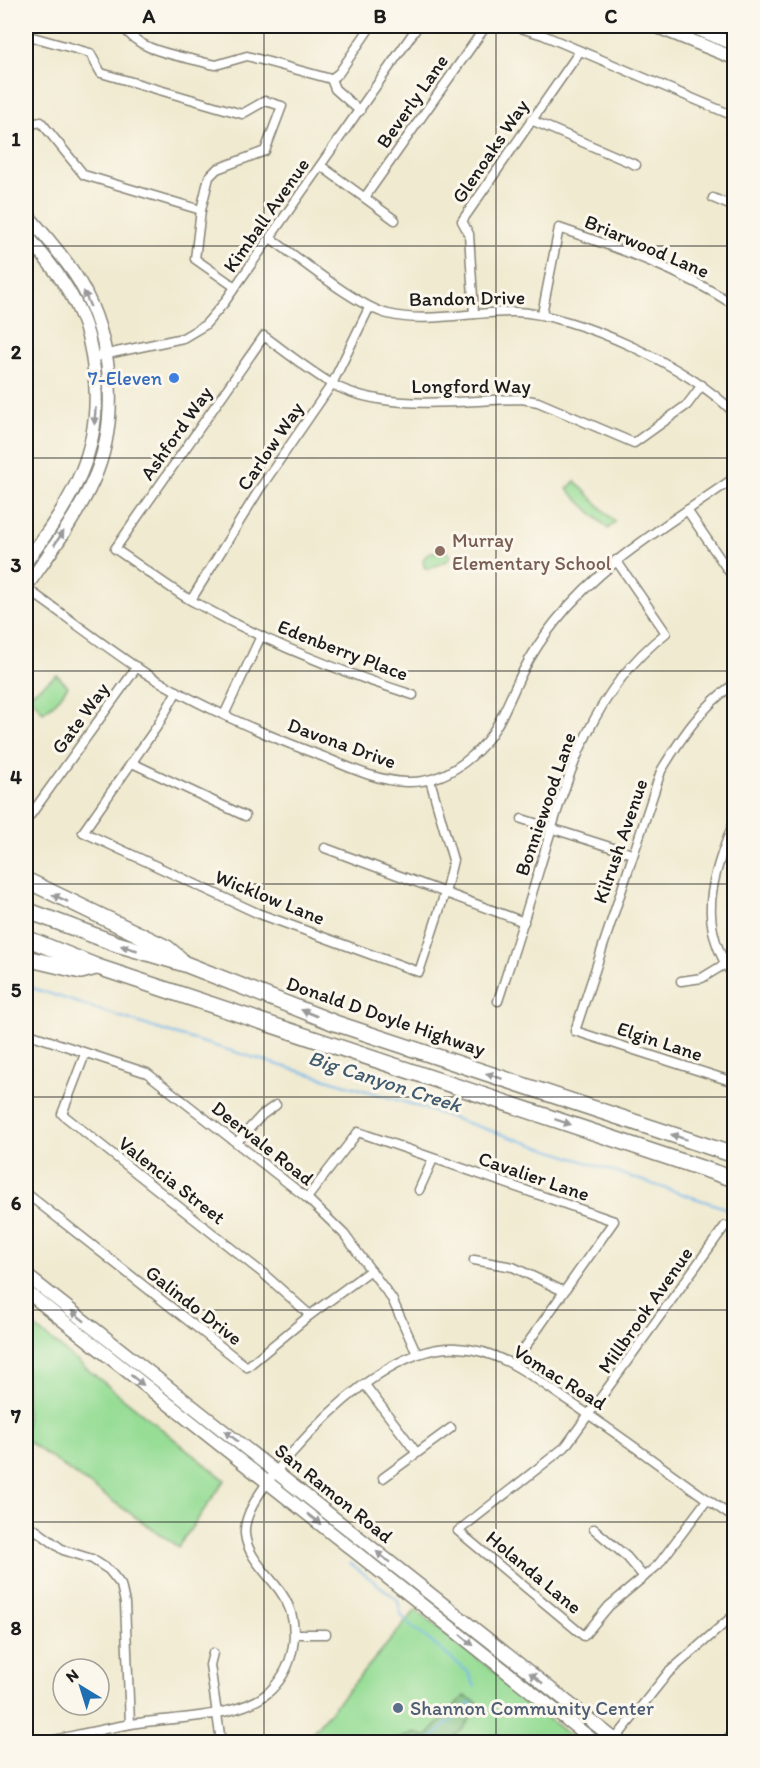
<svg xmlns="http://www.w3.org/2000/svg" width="760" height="1768" font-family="Itim,sans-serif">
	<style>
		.green { fill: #97dd96; stroke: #5a7c59; stroke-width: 1.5 }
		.forest { fill: #79bc7f; stroke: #4a6c4e; stroke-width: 1.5 }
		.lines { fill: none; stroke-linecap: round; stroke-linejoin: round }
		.stream { stroke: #75b7ea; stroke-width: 2 }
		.street-casing { stroke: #868376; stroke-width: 11 }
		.secondary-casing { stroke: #868376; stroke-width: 15 }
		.highway-casing { stroke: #868376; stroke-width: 18 }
		.street { stroke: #fff; stroke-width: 8 }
		.secondary { stroke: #fff; stroke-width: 12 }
		.highway { stroke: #fff; stroke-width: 15 }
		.oneway { fill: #999 }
		.grid { fill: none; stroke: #1c1c1c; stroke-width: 1.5; stroke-opacity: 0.55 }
		.shop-dot { fill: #3f7fe0; stroke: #fbf7ec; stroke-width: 2 }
		.education-dot { fill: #8d6e63; stroke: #fbf7ec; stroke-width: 2 }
		.service-dot { fill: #5c6f8a; stroke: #fbf7ec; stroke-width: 2 }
		.labels { text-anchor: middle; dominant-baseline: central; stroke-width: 6; stroke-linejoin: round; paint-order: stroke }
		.street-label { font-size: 20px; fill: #1c1c1c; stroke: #fbf7ec }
		.shop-label { font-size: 20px; fill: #366cbe; stroke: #fbf7ec; text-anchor: end }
		.education-label { font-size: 20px; fill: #785e54; stroke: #fbf7ec; text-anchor: start }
		.service-label { font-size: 20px; fill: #4e5e75; stroke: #fbf7ec; text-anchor: start }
		.water-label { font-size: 21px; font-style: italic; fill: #405a6e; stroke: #fbf7ec }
		.neatline { fill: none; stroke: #1c1c1c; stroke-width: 2 }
		.grid-label { font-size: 20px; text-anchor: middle; font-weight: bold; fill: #1c1c1c }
	</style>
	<rect width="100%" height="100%" fill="#fbf7ec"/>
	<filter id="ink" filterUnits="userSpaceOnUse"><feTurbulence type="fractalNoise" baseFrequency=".0167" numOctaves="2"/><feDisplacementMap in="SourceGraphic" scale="12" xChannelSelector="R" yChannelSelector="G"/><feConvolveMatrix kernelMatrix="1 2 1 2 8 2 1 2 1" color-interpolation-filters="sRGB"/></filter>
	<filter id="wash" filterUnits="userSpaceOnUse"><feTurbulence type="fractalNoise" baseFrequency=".008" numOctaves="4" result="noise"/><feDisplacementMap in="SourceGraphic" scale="24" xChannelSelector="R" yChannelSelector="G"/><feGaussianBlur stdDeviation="1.35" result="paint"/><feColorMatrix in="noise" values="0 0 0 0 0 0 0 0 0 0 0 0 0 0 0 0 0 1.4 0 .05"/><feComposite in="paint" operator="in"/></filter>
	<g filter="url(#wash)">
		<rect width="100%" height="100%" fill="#f0ead0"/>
		<!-- green -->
		<g class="green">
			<path d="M 575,481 L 615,522 L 608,529 L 567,489 Z"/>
			<path d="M 430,552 L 447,552 L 451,556 L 447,561 L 429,569 L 424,567 L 423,559 Z"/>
			<path d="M 57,675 L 68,686 L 56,702 L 43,712 L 29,695 Z"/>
			<path d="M 26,1320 L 225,1480 L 178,1547 L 26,1440 Z"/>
			<path d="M 416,1610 L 510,1684 L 522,1698 L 578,1742 L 304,1742 Z"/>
		</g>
		<!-- forest -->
		<path class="forest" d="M 464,1696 L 477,1702 L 478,1707 L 463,1729 L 448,1742 L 395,1742 L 414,1732 L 426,1737 Z"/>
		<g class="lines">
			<!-- stream -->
			<g class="stream">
				<path d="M 26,986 L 164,1031 L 404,1102 L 734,1211"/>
				<path d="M 350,1563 L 398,1600 L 401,1615 L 410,1625 L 468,1672 L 475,1687"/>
				<path d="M 428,1742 L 472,1702"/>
			</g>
		</g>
	</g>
	<g filter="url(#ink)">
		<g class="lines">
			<defs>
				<g id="street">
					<path d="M 123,26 C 138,52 179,55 206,63 L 216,65 L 247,56 L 331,79 L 339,73 L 371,26"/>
					<path d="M 514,26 L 543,35 L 734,116"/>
					<path d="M 26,46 L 29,36 L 90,53 L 101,73 L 242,114 L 265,101 L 282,106 L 265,151 L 217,169 L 209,177 L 201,210 L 84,175 L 41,122 L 26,125"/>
					<path d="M 331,79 L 335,89 L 360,111"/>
					<path d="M 531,120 L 636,165"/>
					<path d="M 321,166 L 395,220"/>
					<path d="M 365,197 L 486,26"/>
					<path d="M 713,198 L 734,207"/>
					<path d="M 201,210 L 195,259 L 235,287"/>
					<path d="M 270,238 C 299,258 356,306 388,314 C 428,324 473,311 515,312 C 574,313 694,369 734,413"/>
					<path d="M 474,314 L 469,234 L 462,221 L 580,51"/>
					<path d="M 542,314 L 559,228 C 618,248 681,270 734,305"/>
					<path d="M 93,357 L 183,338 L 205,325 L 224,303 L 418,26"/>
					<path d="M 687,510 L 734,579"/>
					<path d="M 26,588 C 63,614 99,642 136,667 C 189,702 265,735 324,757 C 350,768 378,781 406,782 C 431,783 454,772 472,756 C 498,735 508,700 523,671 C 532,654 543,637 555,622 C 604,560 671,523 734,478"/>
					<path d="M 191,600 L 259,490 L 332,384 L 369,308"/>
					<path d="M 734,684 C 702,706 681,738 661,771 L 575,1031 L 734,1082"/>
					<path d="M 177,691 L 158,725 L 83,832 L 257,913 L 419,972 L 445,893 L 453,860 L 430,780"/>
					<path d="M 413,695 C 337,671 262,640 192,601 C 166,586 141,566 115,549 L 264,336 C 286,352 308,370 332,384 C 385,413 463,400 522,399 L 538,402 L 634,443 L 687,405 L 702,385"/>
					<path d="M 225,713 L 261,636"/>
					<path d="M 132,763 L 245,816"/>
					<path d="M 29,817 L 137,667"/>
					<path d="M 522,819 L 632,854"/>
					<path d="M 734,822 C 711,879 696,924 734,977"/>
					<path d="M 325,848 L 524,922"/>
					<path d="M 681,981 L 702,978 L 725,964"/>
					<path d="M 498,1001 C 512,958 526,914 539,870 C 566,781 589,693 666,633 L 616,560"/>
					<path d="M 26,1033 L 147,1073 L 307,1198 L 344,1234 L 392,1299 L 417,1354"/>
					<path d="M 85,1054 L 62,1114 L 265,1275 L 310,1315"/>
					<path d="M 237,1142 L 262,1115 L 276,1105"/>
					<path d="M 419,1190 L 433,1159"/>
					<path d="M 26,1193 L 247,1367 L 310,1315 L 371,1270"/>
					<path d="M 307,1198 L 358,1132 L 614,1221 L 513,1364"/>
					<path d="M 474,1260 L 513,1267 L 563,1291"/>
					<path d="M 365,1385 L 416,1452"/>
					<path d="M 383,1478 L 451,1428"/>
					<path d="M 707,1500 L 658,1565 L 609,1606 L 584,1636 L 458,1531 L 565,1447 L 725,1226"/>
					<path d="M 26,1523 L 63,1550 L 92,1559 L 109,1570 L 121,1585 L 125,1603 L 130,1724"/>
					<path d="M 594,1529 L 627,1557 L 644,1577"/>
					<path d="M 295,1634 L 326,1634"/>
					<path d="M 213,1653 L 210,1665 L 221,1742"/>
					<path d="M 44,1742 C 73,1736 102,1729 131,1724 C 170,1717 243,1719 271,1690 C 297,1664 302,1621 280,1591 C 267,1573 247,1556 245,1534 C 242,1503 292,1453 312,1431 C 346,1395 405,1345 457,1348 C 498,1349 532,1376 564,1398 C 622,1436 677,1479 734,1518"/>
					<path d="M 613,1742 L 668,1673 L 734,1615"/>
					<path d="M 725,1742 L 734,1733"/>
				</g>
				<g id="secondary">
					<path d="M 655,26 L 734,58"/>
					<path d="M 690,26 L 734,44"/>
					<path d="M 26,213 C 44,235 64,256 79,281 C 113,339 121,421 92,483 C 75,520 49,554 26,587"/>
					<path d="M 26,234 C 46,259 67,283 80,313 C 88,331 92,351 94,370 C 104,450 72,500 26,562"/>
					<path d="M 26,1275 L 618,1742"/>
					<path d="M 26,1291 L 595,1742"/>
				</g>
				<g id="highway">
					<path d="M 26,880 L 167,948 L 180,959"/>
					<path d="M 26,910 L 117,944 L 185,964 L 335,1023 L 734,1155"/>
					<path d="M 26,938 L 98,967 L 734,1179"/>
					<path d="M 26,958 L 81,971 L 96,967"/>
				</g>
			</defs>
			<!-- street casing -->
			<use href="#street" class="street-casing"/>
			<!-- secondary casing -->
			<use href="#secondary" class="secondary-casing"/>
			<!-- highway casing -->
			<use href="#highway" class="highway-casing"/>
			<!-- street -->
			<use href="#street" class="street"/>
			<!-- secondary -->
			<use href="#secondary" class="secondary"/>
			<!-- highway -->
			<use href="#highway" class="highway"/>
		</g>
		<!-- one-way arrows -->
		<defs><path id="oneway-solid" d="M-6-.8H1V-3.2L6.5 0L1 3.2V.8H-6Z" transform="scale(1.5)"/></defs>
		<g class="oneway">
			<use href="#oneway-solid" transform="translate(87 299) rotate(-113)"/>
			<use href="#oneway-solid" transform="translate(95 416) rotate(94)"/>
			<use href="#oneway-solid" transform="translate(59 538) rotate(-56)"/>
			<use href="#oneway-solid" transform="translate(60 898) rotate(-155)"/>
			<use href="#oneway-solid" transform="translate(129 948) rotate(-164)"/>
			<use href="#oneway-solid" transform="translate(309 1013) rotate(-158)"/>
			<use href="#oneway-solid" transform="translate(494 1076) rotate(-162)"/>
			<use href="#oneway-solid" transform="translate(563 1122) rotate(18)"/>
			<use href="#oneway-solid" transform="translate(679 1137) rotate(-162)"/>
			<use href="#oneway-solid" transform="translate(78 1316) rotate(-142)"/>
			<use href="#oneway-solid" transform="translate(137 1380) rotate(38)"/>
			<use href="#oneway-solid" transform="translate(231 1436) rotate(-142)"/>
			<use href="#oneway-solid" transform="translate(314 1519) rotate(38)"/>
			<use href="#oneway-solid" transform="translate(383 1557) rotate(-141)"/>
			<use href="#oneway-solid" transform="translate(467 1640) rotate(39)"/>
			<use href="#oneway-solid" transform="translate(536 1678) rotate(-142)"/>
		</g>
	</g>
	<!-- grid -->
	<path class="grid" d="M 264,26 L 264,1742M 496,26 L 496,1742M 26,246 L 734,246M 26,458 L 734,458M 26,671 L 734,671M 26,884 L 734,884M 26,1097 L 734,1097M 26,1310 L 734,1310M 26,1522 L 734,1522"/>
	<!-- markers -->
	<circle class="shop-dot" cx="174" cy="378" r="6"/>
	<circle class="education-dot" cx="440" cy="551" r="6"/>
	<circle class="service-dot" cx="398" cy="1708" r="6"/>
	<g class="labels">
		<!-- street labels -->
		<g class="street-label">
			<text transform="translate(412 101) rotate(-55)">Beverly Lane</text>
			<text transform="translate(490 151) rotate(-56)">Glenoaks Way</text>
			<text transform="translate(266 215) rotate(-55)">Kimball Avenue</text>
			<text transform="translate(647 246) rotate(23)">Briarwood Lane</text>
			<text transform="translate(467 298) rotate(-1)">Bandon Drive</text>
			<text x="471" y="386">Longford Way</text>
			<text transform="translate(176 433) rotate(-55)">Ashford Way</text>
			<text transform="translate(270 446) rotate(-56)">Carlow Way</text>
			<text transform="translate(343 650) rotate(21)">Edenberry Place</text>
			<text transform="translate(80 718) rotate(-54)">Gate Way</text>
			<text transform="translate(342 743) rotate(20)">Davona Drive</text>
			<text transform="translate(545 804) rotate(-71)">Bonniewood Lane</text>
			<text transform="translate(620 841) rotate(-71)">Kilrush Avenue</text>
			<text transform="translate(270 897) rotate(22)">Wicklow Lane</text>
			<text transform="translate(386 1016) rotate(19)">Donald D Doyle Highway</text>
			<text transform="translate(660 1041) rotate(18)">Elgin Lane</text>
			<text transform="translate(263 1143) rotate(38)">Deervale Road</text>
			<text transform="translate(534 1176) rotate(19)">Cavalier Lane</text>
			<text transform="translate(172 1180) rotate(38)">Valencia Street</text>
			<text transform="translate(194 1305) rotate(38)">Galindo Drive</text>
			<text transform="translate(645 1310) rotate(-55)">Millbrook Avenue</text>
			<text transform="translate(560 1377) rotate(32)">Vomac Road</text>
			<text transform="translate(334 1493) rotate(39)">San Ramon Road</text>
			<text transform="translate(534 1572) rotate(40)">Holanda Lane</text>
		</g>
		<!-- shop labels -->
		<g class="shop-label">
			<text x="162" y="378">7-Eleven</text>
		</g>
		<!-- education labels -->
		<g class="education-label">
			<text x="452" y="540">Murray<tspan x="452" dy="23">Elementary School</tspan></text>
		</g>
		<!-- service labels -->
		<g class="service-label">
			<text x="410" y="1708">Shannon Community Center</text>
		</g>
		<!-- water labels -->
		<g class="water-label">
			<text transform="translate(385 1081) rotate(18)">Big Canyon Creek</text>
		</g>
	</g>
	<!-- margin -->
	<rect width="760" height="1768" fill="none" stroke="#fbf7ec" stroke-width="66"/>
	<!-- north arrow -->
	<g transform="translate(81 1687) rotate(322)"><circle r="28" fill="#fbf7ec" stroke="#a29f99" stroke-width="1.5"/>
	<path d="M0-4.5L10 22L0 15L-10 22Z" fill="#1f6fb2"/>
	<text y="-9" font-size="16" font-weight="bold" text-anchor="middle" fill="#1c1c1c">N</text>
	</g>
	<rect x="33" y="33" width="694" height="1702" class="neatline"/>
	<g class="grid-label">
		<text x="149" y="23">A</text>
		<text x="380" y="23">B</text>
		<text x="611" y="23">C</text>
		<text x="16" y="146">1</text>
		<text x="16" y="359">2</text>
		<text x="16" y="572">3</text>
		<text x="16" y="784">4</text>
		<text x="16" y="997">5</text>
		<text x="16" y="1210">6</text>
		<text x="16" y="1423">7</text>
		<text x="16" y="1635">8</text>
	</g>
</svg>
